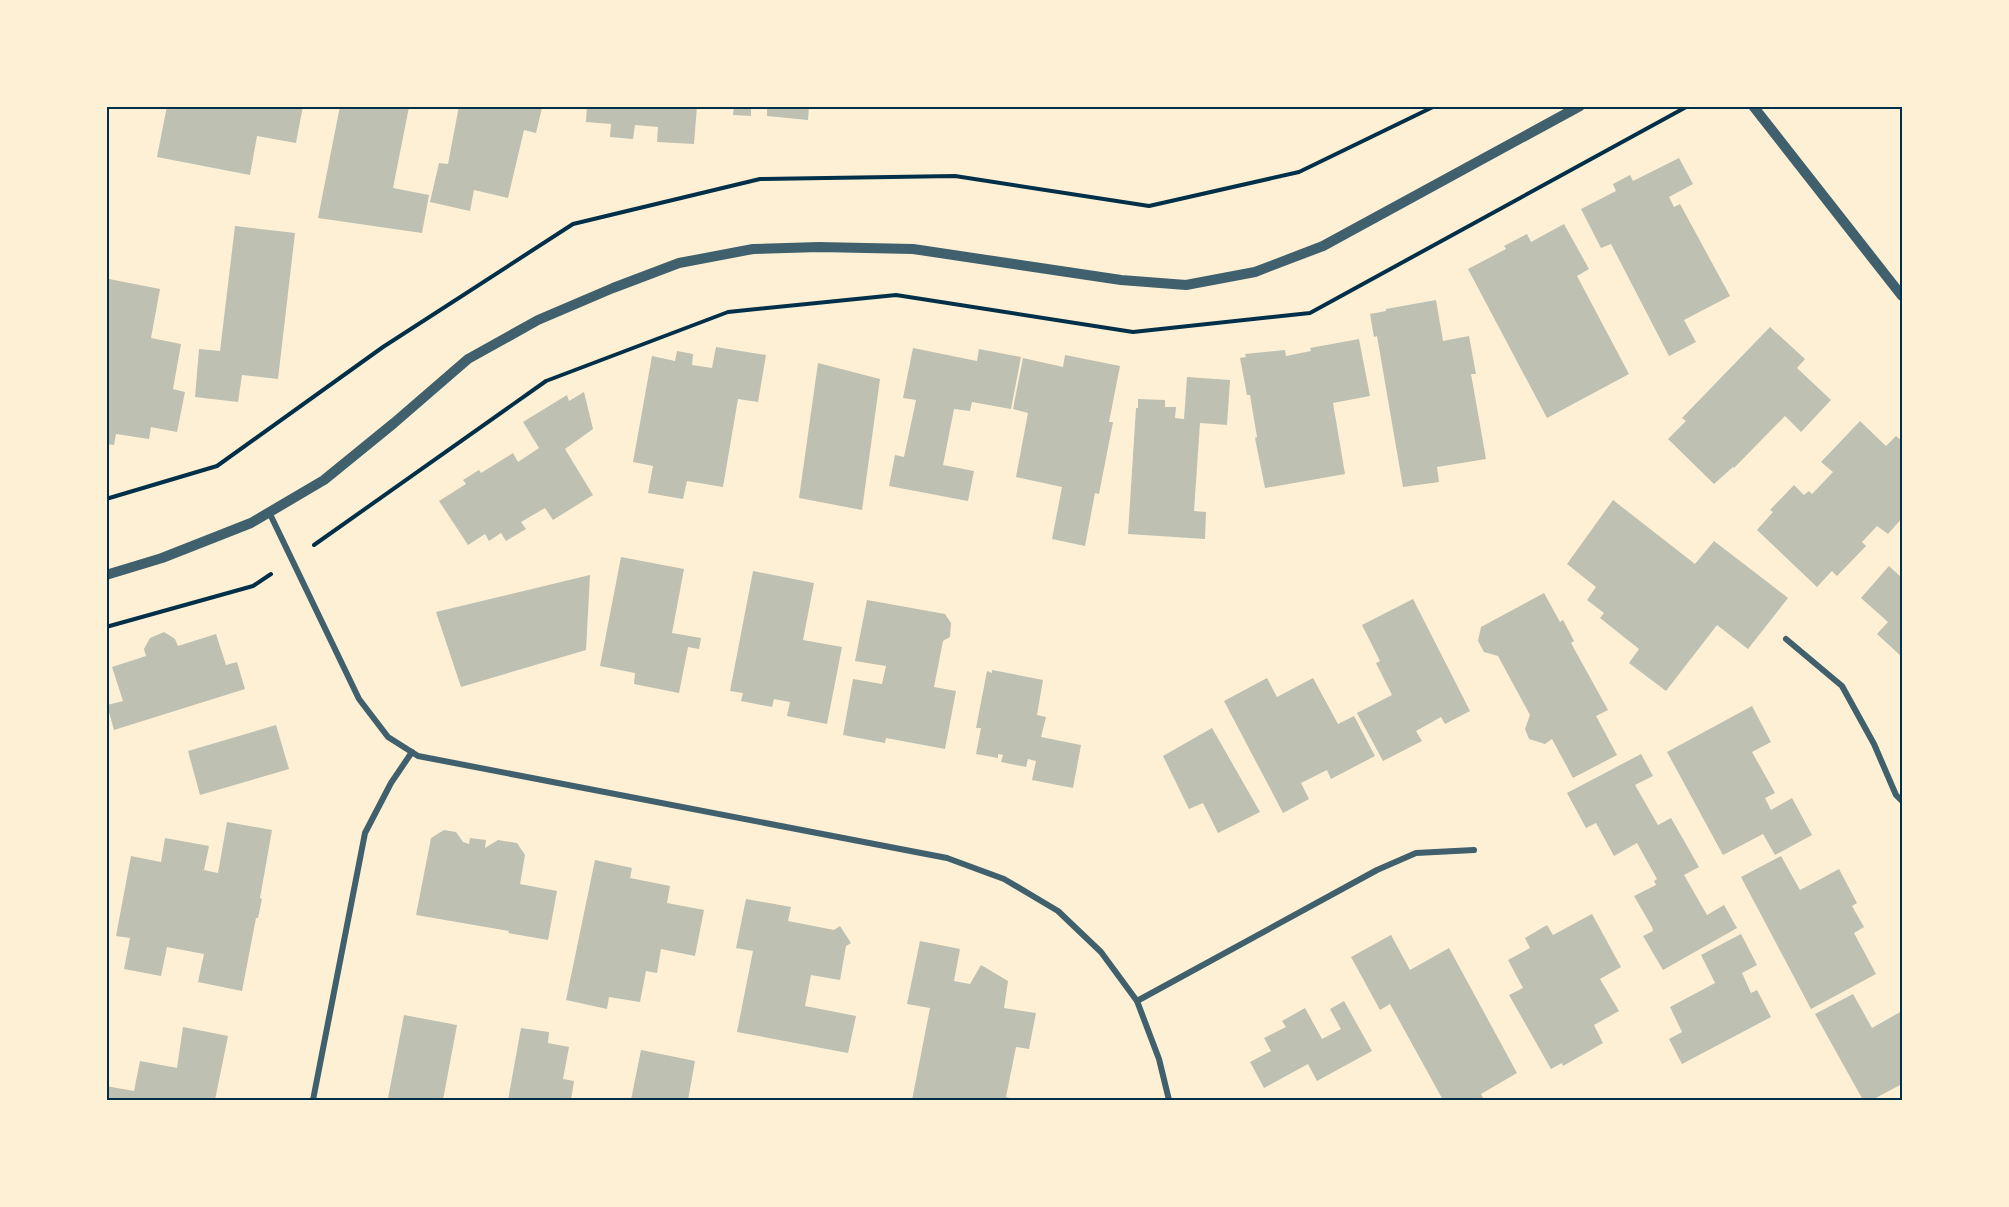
<svg xmlns="http://www.w3.org/2000/svg" width="2009" height="1207" font-family="'Work Sans',sans-serif">
	<style>
		.building { fill: #bec0b2 }
		.lines { fill: none; stroke-linecap: round; stroke-linejoin: round }
		.path { stroke: #003049; stroke-width: 4 }
		.minor { stroke: #3f606c; stroke-width: 6 }
		.tertiary { stroke: #3f606c; stroke-width: 10 }
		.neatline { fill: none; stroke: #003049; stroke-width: 2 }
	</style>
	<rect width="100%" height="100%" fill="#fdf0d5"/>
	<!-- building -->
	<g class="building">
		<path d="M 167,106 L 303,106 L 296,143 L 257,136 L 250,175 L 157,157 Z"/>
		<path d="M 340,106 L 409,107 L 393,188 L 429,195 L 422,233 L 318,218 Z"/>
		<path d="M 459,106 L 542,108 L 536,133 L 524,130 L 508,198 L 474,190 L 470,211 L 430,202 L 439,163 L 448,164 Z"/>
		<path d="M 587,106 L 697,106 L 694,144 L 657,142 L 658,127 L 635,125 L 633,139 L 610,137 L 611,124 L 586,122 Z"/>
		<path d="M 734,106 L 751,106 L 751,116 L 733,115 Z"/>
		<path d="M 767,106 L 809,106 L 808,120 L 767,116 Z"/>
		<path d="M 1679,158 L 1693,184 L 1669,197 L 1674,207 L 1680,204 L 1730,296 L 1684,320 L 1696,342 L 1669,356 L 1611,244 L 1601,248 L 1581,209 L 1616,191 L 1613,184 L 1630,175 L 1633,181 Z"/>
		<path d="M 1564,224 L 1589,269 L 1577,276 L 1629,374 L 1547,418 L 1468,269 L 1506,249 L 1504,246 L 1527,234 L 1531,242 Z"/>
		<path d="M 235,226 L 295,233 L 278,379 L 242,375 L 238,402 L 195,397 L 199,349 L 220,351 Z"/>
		<path d="M 109,279 L 160,289 L 151,338 L 181,344 L 173,389 L 185,392 L 177,432 L 151,427 L 149,439 L 116,434 L 114,445 L 106,444 L 106,293 Z"/>
		<path d="M 1436,300 L 1443,341 L 1469,336 L 1476,374 L 1471,374 L 1486,459 L 1437,467 L 1439,482 L 1403,487 L 1377,336 L 1374,337 L 1370,314 L 1386,311 L 1386,309 Z"/>
		<path d="M 1770,327 L 1805,359 L 1797,368 L 1831,400 L 1801,432 L 1785,416 L 1734,468 L 1733,467 L 1714,484 L 1668,439 L 1686,421 L 1682,418 Z"/>
		<path d="M 1359,339 L 1370,396 L 1333,403 L 1345,474 L 1265,488 L 1255,438 L 1257,437 L 1250,395 L 1247,395 L 1240,358 L 1246,357 L 1245,354 L 1285,350 L 1286,356 L 1311,351 L 1310,348 Z"/>
		<path d="M 716,347 L 766,355 L 758,402 L 738,399 L 723,487 L 687,481 L 683,499 L 648,493 L 653,466 L 633,462 L 652,356 L 675,361 L 677,351 L 693,354 L 692,365 L 712,368 Z"/>
		<path d="M 913,348 L 977,361 L 979,349 L 1021,357 L 1011,409 L 972,402 L 970,411 L 954,409 L 943,465 L 974,471 L 968,501 L 889,486 L 895,455 L 904,457 L 916,400 L 903,398 Z"/>
		<path d="M 1065,355 L 1120,366 L 1109,422 L 1113,422 L 1099,494 L 1095,493 L 1085,546 L 1052,539 L 1062,487 L 1016,477 L 1028,413 L 1013,409 L 1023,358 L 1063,367 Z"/>
		<path d="M 818,363 L 880,379 L 862,510 L 799,498 Z"/>
		<path d="M 1187,377 L 1230,380 L 1227,425 L 1200,423 L 1194,511 L 1206,512 L 1205,539 L 1128,534 L 1136,408 L 1138,408 L 1138,399 L 1165,400 L 1165,407 L 1176,407 L 1175,418 L 1184,419 Z"/>
		<path d="M 584,392 L 593,429 L 565,449 L 593,495 L 553,520 L 545,508 L 521,522 L 526,529 L 506,541 L 501,533 L 489,541 L 485,534 L 468,545 L 439,501 L 466,484 L 463,480 L 479,470 L 481,473 L 513,453 L 518,462 L 539,448 L 523,422 L 567,395 L 569,401 Z"/>
		<path d="M 1860,421 L 1886,446 L 1896,436 L 1902,441 L 1902,518 L 1888,534 L 1877,526 L 1862,542 L 1866,546 L 1837,576 L 1832,571 L 1817,587 L 1757,530 L 1773,512 L 1770,510 L 1794,485 L 1804,495 L 1809,491 L 1812,494 L 1833,472 L 1821,462 Z"/>
		<path d="M 1613,500 L 1695,564 L 1714,541 L 1788,598 L 1748,649 L 1717,625 L 1666,691 L 1629,663 L 1639,649 L 1600,618 L 1604,613 L 1587,600 L 1596,587 L 1567,564 Z"/>
		<path d="M 621,557 L 684,569 L 672,633 L 701,638 L 699,649 L 688,647 L 679,693 L 634,684 L 635,673 L 600,666 Z"/>
		<path d="M 1889,566 L 1902,578 L 1902,657 L 1877,634 L 1888,622 L 1861,598 Z"/>
		<path d="M 753,571 L 814,583 L 803,640 L 842,647 L 827,724 L 787,716 L 790,702 L 774,699 L 772,707 L 741,701 L 743,693 L 730,691 Z"/>
		<path d="M 590,575 L 586,650 L 461,687 L 436,612 Z"/>
		<path d="M 1544,593 L 1560,622 L 1563,620 L 1574,641 L 1571,643 L 1608,710 L 1596,716 L 1617,755 L 1573,778 L 1552,739 L 1545,744 L 1529,739 L 1525,729 L 1530,715 L 1498,656 L 1484,652 L 1478,641 L 1481,627 Z"/>
		<path d="M 1413,599 L 1470,711 L 1445,724 L 1441,717 L 1416,731 L 1422,741 L 1383,761 L 1357,713 L 1392,695 L 1376,663 L 1380,661 L 1362,625 Z"/>
		<path d="M 867,600 L 945,614 L 951,623 L 950,637 L 943,641 L 934,687 L 956,691 L 945,749 L 886,738 L 885,743 L 843,735 L 853,679 L 882,684 L 886,666 L 855,661 Z"/>
		<path d="M 164,632 L 175,639 L 178,646 L 216,634 L 226,665 L 237,662 L 245,689 L 114,730 L 107,705 L 123,701 L 112,667 L 146,656 L 144,649 L 150,638 Z"/>
		<path d="M 992,670 L 1043,680 L 1037,715 L 1046,717 L 1041,737 L 1081,745 L 1073,788 L 1032,780 L 1036,761 L 1028,759 L 1026,767 L 1001,762 L 1003,755 L 998,754 L 998,758 L 976,754 L 981,728 L 976,728 L 987,671 L 992,673 Z"/>
		<path d="M 1267,678 L 1277,697 L 1313,678 L 1338,724 L 1354,716 L 1375,756 L 1331,779 L 1327,770 L 1301,783 L 1309,799 L 1283,813 L 1224,701 Z"/>
		<path d="M 1752,706 L 1771,742 L 1752,752 L 1775,793 L 1765,798 L 1771,810 L 1792,798 L 1812,835 L 1775,855 L 1763,834 L 1723,855 L 1667,752 Z"/>
		<path d="M 276,725 L 289,769 L 200,795 L 188,751 Z"/>
		<path d="M 1212,728 L 1260,812 L 1218,833 L 1203,803 L 1189,809 L 1163,756 Z"/>
		<path d="M 1641,754 L 1653,776 L 1635,785 L 1658,825 L 1671,818 L 1699,867 L 1684,875 L 1707,915 L 1724,905 L 1737,928 L 1663,970 L 1643,936 L 1653,931 L 1652,927 L 1634,896 L 1656,885 L 1654,881 L 1657,879 L 1637,843 L 1614,856 L 1596,823 L 1586,828 L 1567,793 Z"/>
		<path d="M 227,822 L 272,830 L 260,898 L 262,899 L 258,918 L 256,918 L 242,991 L 198,982 L 204,954 L 167,947 L 161,976 L 124,969 L 130,938 L 116,936 L 131,856 L 161,862 L 165,838 L 209,846 L 204,870 L 218,873 Z"/>
		<path d="M 444,830 L 456,832 L 463,842 L 469,844 L 470,838 L 486,840 L 485,848 L 498,840 L 517,843 L 525,855 L 520,884 L 557,891 L 548,940 L 508,933 L 509,931 L 416,915 L 431,838 Z"/>
		<path d="M 1781,856 L 1800,890 L 1839,869 L 1857,903 L 1852,906 L 1864,927 L 1854,933 L 1876,974 L 1811,1009 L 1741,877 Z"/>
		<path d="M 595,860 L 632,868 L 630,878 L 670,886 L 667,903 L 704,910 L 695,956 L 661,949 L 657,973 L 646,971 L 640,1002 L 609,997 L 607,1009 L 566,1000 Z"/>
		<path d="M 746,899 L 791,907 L 788,921 L 834,930 L 840,926 L 851,943 L 846,946 L 840,980 L 811,975 L 805,1006 L 856,1016 L 848,1053 L 737,1032 L 753,951 L 736,948 Z"/>
		<path d="M 1592,914 L 1621,967 L 1600,979 L 1619,1011 L 1594,1025 L 1603,1043 L 1563,1066 L 1562,1063 L 1551,1069 L 1509,995 L 1523,988 L 1508,960 L 1530,948 L 1525,938 L 1547,925 L 1553,935 Z"/>
		<path d="M 1741,934 L 1757,965 L 1742,973 L 1751,993 L 1757,990 L 1771,1017 L 1682,1064 L 1669,1039 L 1682,1032 L 1670,1007 L 1715,983 L 1701,955 Z"/>
		<path d="M 1391,935 L 1410,970 L 1449,948 L 1517,1073 L 1481,1094 L 1484,1100 L 1443,1100 L 1390,1004 L 1380,1010 L 1351,957 Z"/>
		<path d="M 920,941 L 960,949 L 954,981 L 970,984 L 981,965 L 1008,981 L 1004,1008 L 1036,1013 L 1029,1049 L 1016,1047 L 1006,1097 L 1017,1100 L 912,1100 L 930,1008 L 907,1004 Z"/>
		<path d="M 1853,994 L 1872,1028 L 1902,1011 L 1902,1086 L 1900,1085 L 1872,1100 L 1863,1100 L 1815,1014 Z"/>
		<path d="M 1344,1001 L 1372,1051 L 1317,1081 L 1308,1064 L 1264,1088 L 1250,1062 L 1271,1051 L 1264,1038 L 1286,1027 L 1282,1021 L 1305,1008 L 1322,1039 L 1341,1029 L 1330,1009 Z"/>
		<path d="M 404,1015 L 457,1025 L 443,1100 L 384,1100 L 385,1098 L 388,1098 Z"/>
		<path d="M 183,1027 L 228,1036 L 215,1100 L 106,1100 L 106,1086 L 134,1091 L 140,1061 L 177,1068 Z"/>
		<path d="M 521,1028 L 549,1032 L 548,1043 L 569,1047 L 563,1079 L 574,1081 L 571,1100 L 508,1100 Z"/>
		<path d="M 641,1050 L 695,1061 L 688,1100 L 631,1100 Z"/>
	</g>
	<g class="lines">
		<!-- path -->
		<g class="path">
			<path d="M 106,499 L 217,466 L 383,347 L 573,224 L 760,179 L 955,176 L 1149,206 L 1299,172 L 1435,106"/>
			<path d="M 314,545 L 546,381 L 728,312 L 896,295 L 1133,332 L 1310,313 L 1688,106"/>
			<path d="M 106,627 L 253,586 L 271,574"/>
		</g>
		<!-- minor -->
		<g class="minor">
			<path d="M 269,512 L 359,699 L 388,737 L 418,756 L 947,858 L 1004,879 L 1058,911 L 1101,952 L 1137,1001 L 1159,1059 L 1169,1100"/>
			<path d="M 1786,639 L 1842,686 L 1874,744 L 1896,795 L 1902,801"/>
			<path d="M 1137,1001 L 1377,870 L 1416,853 L 1474,850"/>
			<path d="M 313,1100 L 365,833 L 391,783 L 412,752"/>
		</g>
		<!-- tertiary -->
		<g class="tertiary">
			<path d="M 1753,106 L 1902,296"/>
			<path d="M 106,575 L 162,558 L 251,523 L 324,480 L 394,423 L 468,359 L 538,320 L 613,288 L 679,263 L 753,249 L 819,247 L 913,249 L 1121,280 L 1186,285 L 1255,272 L 1323,246 L 1580,106"/>
		</g>
	</g>
	<!-- border -->
	<rect width="2009" height="1207" fill="none" stroke="#fdf0d5" stroke-width="216"/>
	<rect x="108" y="108" width="1793" height="991" class="neatline"/>
</svg>
